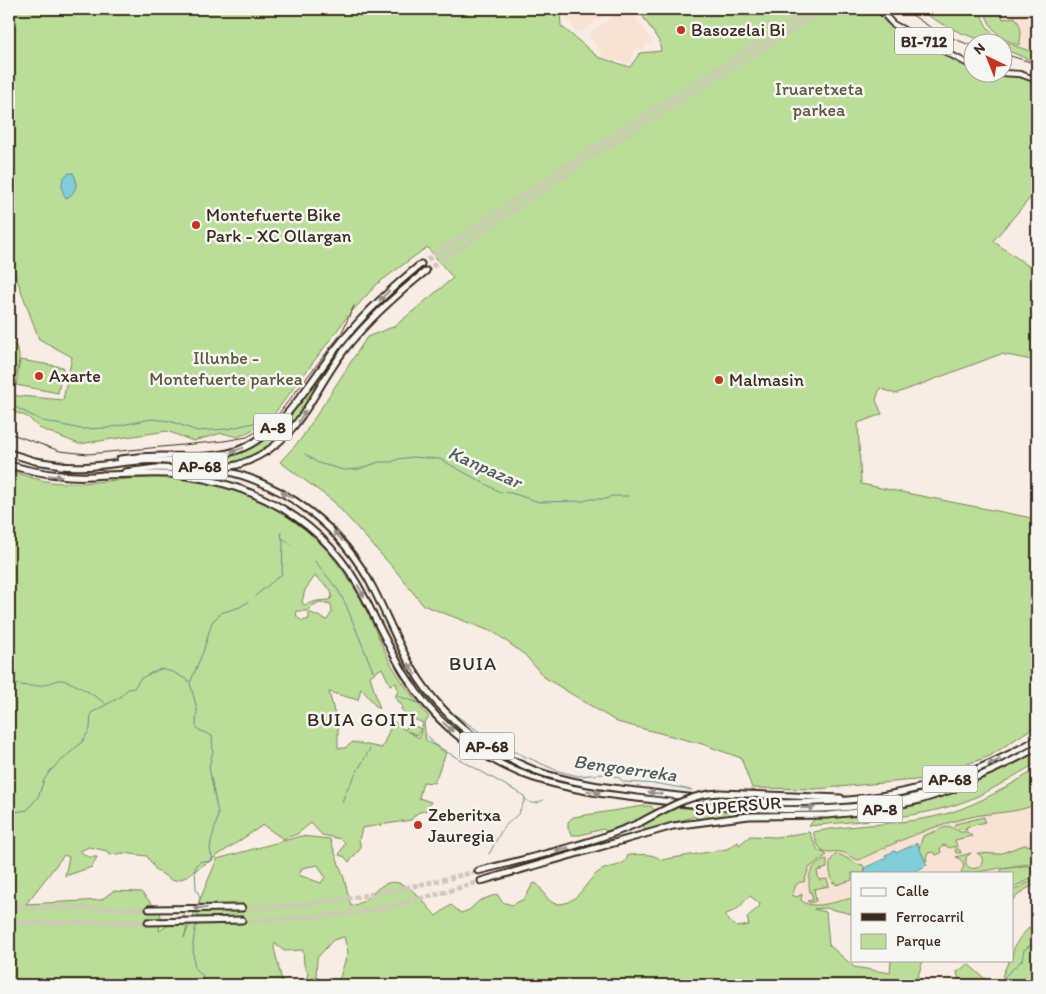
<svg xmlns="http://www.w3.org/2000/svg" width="1046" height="994" font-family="Itim,sans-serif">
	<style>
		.built { fill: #f8e2d3 }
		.green { fill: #badd97; stroke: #7a845a; fill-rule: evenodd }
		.water { fill: #7fceda; stroke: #648c8f }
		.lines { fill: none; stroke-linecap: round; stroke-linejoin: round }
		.stream { stroke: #648c8f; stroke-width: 1 }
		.highway-tunnel { stroke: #d1c6bc; stroke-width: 5; stroke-dasharray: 5 2.5; stroke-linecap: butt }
		.major-casing { stroke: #3b2a1e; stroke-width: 8 }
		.highway-casing { stroke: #3b2a1e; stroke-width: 9 }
		.major { stroke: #f6f6f2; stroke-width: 4.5 }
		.highway { stroke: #f6f6f2; stroke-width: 5 }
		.rail { stroke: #3b2a1e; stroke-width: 1 }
		.highway-bridge-casing { stroke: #3b2a1e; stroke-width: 9; stroke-linecap: butt }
		.highway-bridge { stroke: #f6f6f2; stroke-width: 5 }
		.oneway { fill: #989088 }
		.poi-dot { fill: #c8321e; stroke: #f6f6f2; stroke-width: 2 }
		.labels { text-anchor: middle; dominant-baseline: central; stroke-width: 5; stroke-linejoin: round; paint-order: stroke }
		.shield { fill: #f6f6f2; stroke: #73675e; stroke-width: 1 }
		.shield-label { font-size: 16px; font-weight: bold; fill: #3b2a1e }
		.poi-label { font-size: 18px; fill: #3b2a1e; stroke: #f6f6f2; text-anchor: start }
		.park-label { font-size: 18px; fill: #5b573c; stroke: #f6f6f2 }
		.street-label { font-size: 18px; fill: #3b2a1e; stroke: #f6f6f2 }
		.water-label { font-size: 19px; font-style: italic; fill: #4f5b56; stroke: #f6f6f2 }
		.neighbourhood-label { font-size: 19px; letter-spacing: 1px; fill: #3b2a1e; stroke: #f6f6f2 }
	</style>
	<rect width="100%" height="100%" fill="#f7ede4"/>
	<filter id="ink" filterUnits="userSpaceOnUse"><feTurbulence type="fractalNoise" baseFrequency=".02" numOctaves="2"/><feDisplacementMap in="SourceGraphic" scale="10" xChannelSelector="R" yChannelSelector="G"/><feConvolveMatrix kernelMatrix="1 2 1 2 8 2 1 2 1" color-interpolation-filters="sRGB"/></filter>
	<g filter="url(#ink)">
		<!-- built -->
		<g class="built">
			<path d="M 568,9 L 612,9 L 583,31 L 576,32 L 567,17 Z"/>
			<path d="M 621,9 L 630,9 L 654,45 L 647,43 L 644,50 L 636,48 L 630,64 L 604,57 L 588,35 Z"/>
			<path d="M 984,9 L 1037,9 L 1037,51 L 1013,43 L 1003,39 L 994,31 L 986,16 Z"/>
			<path d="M 1037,769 L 1037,884 L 1026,889 L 1013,900 L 1012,873 L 852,873 L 852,914 L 826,908 L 807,911 L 776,903 L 791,864 L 791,834 L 858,827 L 948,813 L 973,805 L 991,796 Z"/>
		</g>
		<!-- green -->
		<g class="green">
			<path d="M 9,9 L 560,9 L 561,26 L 598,57 L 630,67 L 640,53 L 661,51 L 659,41 L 638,9 L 876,9 L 886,23 L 973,70 L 974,72 C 979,73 983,76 989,76 C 1006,77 1021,75 1037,83 L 1037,190 L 993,241 L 1037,272 L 1037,361 L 1001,354 L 895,394 L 880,388 L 876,400 L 882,414 L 858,423 L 861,484 L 1037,519 L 1037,725 L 990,756 L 926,779 L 816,789 L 752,788 L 741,758 L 702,744 L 617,722 L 544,677 L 525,655 L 495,633 L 423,605 L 396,571 L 333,501 L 280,462 L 301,439 L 367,337 L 395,326 L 453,278 L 427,247 L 377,284 L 348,316 L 268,422 L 238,437 L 222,433 L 193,441 L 167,431 L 79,444 L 39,428 L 28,417 L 9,410 L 9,395 L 63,400 L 72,357 L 39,339 L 9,258 Z"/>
			<path d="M 918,9 L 980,9 C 987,41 1011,43 1037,54 L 1037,63 L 1004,49 L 1004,42 C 973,42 943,26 918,9 Z"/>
			<path d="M 984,9 L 1001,9 L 1003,19 L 1015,17 C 1022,27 1022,34 1019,45 C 1000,40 989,28 984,9 Z"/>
			<path d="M 409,280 L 406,285 L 359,330 L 337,356 L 298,418 L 277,443 L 260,454 L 236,464 L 214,467 L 169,458 L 223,456 L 266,436 L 341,344 L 368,314 L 404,281 Z"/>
			<path d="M 9,341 C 27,349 16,372 12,387 L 9,389 Z"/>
			<path d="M 20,360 L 63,367 L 58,393 L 16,385 Z"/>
			<path d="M 9,470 C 26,476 45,483 64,483 C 103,484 141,474 181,479 C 266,489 322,528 363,603 C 373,622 380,643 390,662 C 401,681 415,700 429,717 L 424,723 L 426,740 L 446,753 L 434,783 L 423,782 L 419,798 L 431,802 L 427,810 L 417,813 L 411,820 L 362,828 L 359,840 L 361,848 L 349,862 L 345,857 L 339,855 L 345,843 L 341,839 L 322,835 L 311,823 L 297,834 L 283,839 L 263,825 L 184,878 L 173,881 L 156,870 L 147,856 L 123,853 L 110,855 L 107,851 L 89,847 L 80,851 L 88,857 L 97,857 L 92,867 L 65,876 L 69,857 L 64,855 L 26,904 L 101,900 L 113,891 L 141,892 L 160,912 L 161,917 L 159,931 L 184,915 L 188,922 L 184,938 L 217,859 L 301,836 L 330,839 L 344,878 L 351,906 C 368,902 370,893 383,885 C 404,873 424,903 436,916 L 451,905 L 461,913 L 469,910 L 479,901 L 497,894 L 502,902 L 512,905 L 524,899 L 533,884 L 536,883 C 543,889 547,904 558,904 C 579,904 585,881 600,871 C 609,865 626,868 628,855 C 639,855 652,852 661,860 L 727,849 L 738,842 L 739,845 L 750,836 L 776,837 L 809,832 L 818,850 L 827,855 L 809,868 L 804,882 L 800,882 L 796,885 L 792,895 L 797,897 L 802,894 L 801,900 C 811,911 838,901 852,898 L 852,914 L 826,908 L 814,909 L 826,912 L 829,945 L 854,967 L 890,973 L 891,960 L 923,960 L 916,983 L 922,985 L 305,985 L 308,973 L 304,965 L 303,950 L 284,951 L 275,943 L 274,948 L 283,985 L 9,985 ZM 315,576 L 331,590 L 332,597 L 329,600 L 317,601 L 304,605 L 302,602 L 305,590 ZM 320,602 L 331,604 L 332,612 L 327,620 L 309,612 L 309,619 L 302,621 L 297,617 L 296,611 L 307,611 L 312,606 ZM 382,668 L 390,685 L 396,683 L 398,691 L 395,697 L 402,706 L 401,709 L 407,716 L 423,723 L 419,738 L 407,731 L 417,735 L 421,729 L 409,723 L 405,730 L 393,721 L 382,748 L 353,742 L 345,748 L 338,748 L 338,727 L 329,692 L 358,700 L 361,688 L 378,709 L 379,707 L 370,676 ZM 318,865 L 325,877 L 321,883 L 299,875 L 302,868 ZM 750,896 L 760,904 L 759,907 L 747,917 L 749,925 L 737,927 L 728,920 L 725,915 C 729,912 733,912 737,909 C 742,906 745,899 750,896 ZM 344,937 L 348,952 L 340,977 L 337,980 L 320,979 L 316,977 L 317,958 L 333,940 Z"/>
			<path d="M 1037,752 L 1037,763 C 1015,775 993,790 969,800 C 921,819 861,820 809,826 L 820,812 C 897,808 970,791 1037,752 Z"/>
			<path d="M 1037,769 L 1036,804 C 1018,813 996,812 975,816 C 935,824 896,842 859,860 C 851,859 848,853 841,852 C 837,851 833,852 829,852 C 818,852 816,840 813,832 C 857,823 905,826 949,813 C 981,803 1008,786 1037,769 Z"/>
			<path d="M 644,806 L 651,806 L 656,811 L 672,807 L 744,812 L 744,814 L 696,819 L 696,816 L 646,831 L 639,820 L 607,831 L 603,829 L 580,835 L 572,835 L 568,829 L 568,822 L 573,817 Z"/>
			<path d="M 984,817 L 985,822 L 966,827 L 967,830 L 958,829 L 954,825 L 955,824 Z"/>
			<path d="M 949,826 L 960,832 L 967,832 L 972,836 L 955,840 L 958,850 L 960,850 L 961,853 L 956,853 L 954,846 L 950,848 L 944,845 L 940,848 L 941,853 L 936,855 L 933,852 L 928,853 L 926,857 L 927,860 L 925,861 L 919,848 L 923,836 Z"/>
			<path d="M 1024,845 L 1037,846 L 1037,864 C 1011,864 986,873 960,873 C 966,867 964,860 956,857 L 971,853 L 966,857 L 966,864 C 969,869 975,870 980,866 C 984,861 983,856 977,853 L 999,854 Z"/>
			<path d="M 837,854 C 847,856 852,864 863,865 L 866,873 L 852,873 L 852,880 L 836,885 L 835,882 L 833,883 C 830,872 826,861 837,854 Z"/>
			<path d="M 827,859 L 827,868 L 817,871 L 819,880 L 827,879 L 829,886 L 814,889 L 816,901 L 810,903 L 807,901 L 813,900 L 811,892 L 810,892 C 807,874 810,866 827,859 Z"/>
			<path d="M 1023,866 L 1037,866 L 1037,875 L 1012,888 L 1012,873 L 1000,873 L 1002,869 Z"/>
			<path d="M 1037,878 L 1037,884 L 1026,889 L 1012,900 L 1012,891 Z"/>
			<path d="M 1037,920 L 1037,985 L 1012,985 L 1002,976 L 1009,960 L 1012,960 C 1012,942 1025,932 1037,920 Z"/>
			<path d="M 968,964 L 992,985 L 960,985 L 957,972 Z"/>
		</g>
		<!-- water -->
		<g class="water">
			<path d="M 69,173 L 73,173 C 79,182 76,194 66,198 C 60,190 60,178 69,173 Z"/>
			<path d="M 917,843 L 927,865 L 912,873 L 866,873 L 864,868 L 886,858 L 885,855 L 895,851 L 896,853 Z"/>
		</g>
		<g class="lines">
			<!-- stream -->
			<g class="stream">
				<path d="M 9,404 L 43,421 L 81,429 L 107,428 L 151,419 L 170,421 L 197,431 L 227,429 L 258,422 L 265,425"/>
				<path d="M 305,454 L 318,463 L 344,470 L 359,469 L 379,462 L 392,462 L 398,459 L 413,457 L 440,459 L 500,492 L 511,493 L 539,502 L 583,501 L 591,499 L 606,499 L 612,496 L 628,496"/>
				<path d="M 282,538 L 291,544"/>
				<path d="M 315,561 L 338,590 L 346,605 L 373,671"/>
				<path d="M 255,596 L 282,574 L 283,543 L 281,533"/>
				<path d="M 9,681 C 21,687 35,687 47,684 C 51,683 55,680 59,680 C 70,679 95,696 105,703"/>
				<path d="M 397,696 L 419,703"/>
				<path d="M 451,712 L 497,744 L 558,771 L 578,776 L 604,774 L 618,777 L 624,782 L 660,784 L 692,790"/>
				<path d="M 428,736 L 434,744 L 452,755 L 521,794 L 524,796 L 525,799 C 532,804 535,805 543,800"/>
				<path d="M 342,802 L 347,789 L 370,749"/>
				<path d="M 9,813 L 27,810 L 38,797 L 44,780 L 50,771 L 82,742 L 90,729 L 91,713 L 120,697 L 128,689 L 134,688 L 140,679 L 151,673 L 161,669 L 173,672 L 189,681"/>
				<path d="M 489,854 L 503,828 L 519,813 L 525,799"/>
				<path d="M 198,907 L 200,897 L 196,889 L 195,866 L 201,861 L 209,862 L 213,860 C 212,855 210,853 210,848 C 211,836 217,826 218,814 L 209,767 L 213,751 L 212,736 L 199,730 L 196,726 L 197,709 L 190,683 L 203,652 L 212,622 L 221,613 L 240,607 L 248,602"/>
				<path d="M 197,911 L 199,918"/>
				<path d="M 198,922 L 195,929 L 193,944 L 194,963 L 195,969 L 203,976 L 199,985"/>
				<path d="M 1000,981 L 1022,960 L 1024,950 L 1033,943 L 1037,936"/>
				<path d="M 995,985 L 996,984"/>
			</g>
			<!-- highway-tunnel -->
			<g class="highway-tunnel">
				<path d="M 421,264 L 591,149 L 812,9"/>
				<path d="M 426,271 L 594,155 L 826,9"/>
				<path d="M 9,907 L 149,909"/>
				<path d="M 242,908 C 325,906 398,891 478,871"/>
				<path d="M 242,920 C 287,920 332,917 377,909 C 412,902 446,892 481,881"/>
				<path d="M 9,923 L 148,922"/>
			</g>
			<defs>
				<g id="major">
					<path d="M 879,9 L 893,24 L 974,67"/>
					<path d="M 985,72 L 1020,74 L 1037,80"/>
				</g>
				<g id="highway">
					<path d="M 9,453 L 35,461 L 62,465"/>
					<path d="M 120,459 C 134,457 148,456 162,456 C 188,456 213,459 238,450 C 286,433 314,372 347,335 C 369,309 394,286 421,264"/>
					<path d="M 9,465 C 41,474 71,479 104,475"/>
					<path d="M 237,465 C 300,445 309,395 346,348 C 369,319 397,294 426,271"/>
					<path d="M 60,466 C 87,469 112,463 139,461 C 162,459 185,463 209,467"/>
					<path d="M 217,469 C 286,483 342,527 374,590 C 396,634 409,675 445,711 C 470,737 501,757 534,770 C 572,784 613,788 653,793 C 735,803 821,809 902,792 C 950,782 995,764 1037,739"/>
					<path d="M 125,472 L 156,468 L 184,469"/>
					<path d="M 103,475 C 125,475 146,473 168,474 C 253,481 326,520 365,598 C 389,646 409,693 450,729 C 475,751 504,768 534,778 C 570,790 609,795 646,799 C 728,809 820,816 901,800 C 949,790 995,772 1037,747"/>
					<path d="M 720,793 L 841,798"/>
					<path d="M 478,871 C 533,857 589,845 641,822"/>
					<path d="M 481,881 L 673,826 L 749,816 L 827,815 L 870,811 L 920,800 L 954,789"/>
					<path d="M 149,909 L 242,908"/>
					<path d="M 148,922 L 242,920"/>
				</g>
			</defs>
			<!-- major casing -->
			<use href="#major" class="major-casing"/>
			<!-- highway casing -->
			<use href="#highway" class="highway-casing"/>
			<!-- major -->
			<use href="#major" class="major"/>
			<!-- highway -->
			<use href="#highway" class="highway"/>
			<!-- rail -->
			<g class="rail">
				<path d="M 905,9 C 925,26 948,38 974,46"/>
				<path d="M 1004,54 L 1037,64"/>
				<path d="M 9,433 L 60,451 L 88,454 L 224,441 L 247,437 L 265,427 L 279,413 L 341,334 L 354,306"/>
			</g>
			<defs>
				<g id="highway-bridge">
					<path d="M 184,469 L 216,469 L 237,465"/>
					<path d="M 641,822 C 667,808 690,794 720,793"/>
				</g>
			</defs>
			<!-- highway-bridge casing -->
			<use href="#highway-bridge" class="highway-bridge-casing"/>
			<!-- highway-bridge -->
			<use href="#highway-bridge" class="highway-bridge"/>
		</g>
		<!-- one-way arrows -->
		<defs><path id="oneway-solid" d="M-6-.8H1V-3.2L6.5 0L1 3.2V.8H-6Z" transform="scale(1.25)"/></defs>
		<g class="oneway">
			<use href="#oneway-solid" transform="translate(384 296) rotate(136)"/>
			<use href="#oneway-solid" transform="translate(302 416) rotate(-58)"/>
			<use href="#oneway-solid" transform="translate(237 450) rotate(160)"/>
			<use href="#oneway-solid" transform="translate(55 476) rotate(6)"/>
			<use href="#oneway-solid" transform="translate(287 495) rotate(-150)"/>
			<use href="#oneway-solid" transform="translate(338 536) rotate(-132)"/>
			<use href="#oneway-solid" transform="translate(361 591) rotate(61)"/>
			<use href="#oneway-solid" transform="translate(412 669) rotate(-122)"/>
			<use href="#oneway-solid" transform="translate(448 727) rotate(42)"/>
			<use href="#oneway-solid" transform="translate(994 762) rotate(155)"/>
			<use href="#oneway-solid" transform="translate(594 792) rotate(9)"/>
			<use href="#oneway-solid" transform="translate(655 793) rotate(-173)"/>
			<use href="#oneway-solid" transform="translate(808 808) rotate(-1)"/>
			<use href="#oneway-solid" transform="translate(562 849) rotate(166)"/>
			<use href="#oneway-solid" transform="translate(200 908) rotate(-180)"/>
		</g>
	</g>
	<!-- markers -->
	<g class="poi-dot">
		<circle cx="681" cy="30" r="5"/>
		<circle cx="196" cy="225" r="5"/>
		<circle cx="39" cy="376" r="5"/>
		<circle cx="719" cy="380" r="5"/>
		<circle cx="418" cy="825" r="5"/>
	</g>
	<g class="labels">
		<!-- shield labels -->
		<g class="shield">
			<rect x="895" y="27.5" width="58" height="27" rx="4"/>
			<rect x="254" y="413.5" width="38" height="27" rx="4"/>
			<rect x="172.5" y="452.5" width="55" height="27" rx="4"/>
			<rect x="459.5" y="732.5" width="55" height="27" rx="4"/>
			<rect x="922.5" y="765.5" width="55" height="27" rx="4"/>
			<rect x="857.5" y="795.5" width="45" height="27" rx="4"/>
		</g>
		<g class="shield-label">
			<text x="924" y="41">BI-712</text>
			<text x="273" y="427">A-8</text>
			<text x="200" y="466">AP-68</text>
			<text x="487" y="746">AP-68</text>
			<text x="950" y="779">AP-68</text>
			<text x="880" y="809">AP-8</text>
		</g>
		<!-- poi labels -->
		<g class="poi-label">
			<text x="691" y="30">Basozelai Bi</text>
			<text x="206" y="215">Montefuerte Bike<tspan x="206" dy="21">Park - XC Ollargan</tspan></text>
			<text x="49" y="376">Axarte</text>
			<text x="729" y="380">Malmasin</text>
			<text x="428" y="815">Zeberitxa<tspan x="428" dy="21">Jauregia</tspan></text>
		</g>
		<!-- park labels -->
		<g class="park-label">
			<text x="819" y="89">Iruaretxeta<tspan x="819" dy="21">parkea</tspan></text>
			<text x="226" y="358">Illunbe -<tspan x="226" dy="21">Montefuerte parkea</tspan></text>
		</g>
		<!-- street labels -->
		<g class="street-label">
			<text transform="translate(738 806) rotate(-5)">SUPERSUR</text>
		</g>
		<!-- water labels -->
		<g class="water-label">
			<text transform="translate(485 467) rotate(24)">Kanpazar</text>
			<text transform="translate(625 768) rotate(8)">Bengoerreka</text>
		</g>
		<!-- neighbourhood labels -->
		<g class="neighbourhood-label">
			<text x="473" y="663">BUIA</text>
			<text x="362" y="719">BUIA GOITI</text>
		</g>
	</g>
	<!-- margin -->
	<rect width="1046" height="994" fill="none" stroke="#f6f6f2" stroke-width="30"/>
	<rect x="15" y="15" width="1016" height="964" fill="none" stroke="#3b2a1e" stroke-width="2" filter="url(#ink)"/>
	<!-- legend -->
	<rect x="851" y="872" width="162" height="90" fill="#f6f6f2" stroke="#aba49d"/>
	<rect x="861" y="888" width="25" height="8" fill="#f6f6f2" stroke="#aba49d"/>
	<text x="896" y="896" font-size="15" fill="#3b2a1e">Calle</text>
	<rect x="861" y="913" width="25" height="8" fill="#3b2a1e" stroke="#aba49d"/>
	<text x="896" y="922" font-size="15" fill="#3b2a1e">Ferrocarril</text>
	<rect x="861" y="934" width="25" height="15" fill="#badd97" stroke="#aba49d"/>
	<text x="896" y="946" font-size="15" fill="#3b2a1e">Parque</text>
	<!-- north arrow -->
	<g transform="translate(988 58) rotate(317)"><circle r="24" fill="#f6f6f2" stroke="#aba49d"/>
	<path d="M0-4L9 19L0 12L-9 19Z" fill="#c8321e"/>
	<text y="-8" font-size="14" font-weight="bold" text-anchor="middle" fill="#3b2a1e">N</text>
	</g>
</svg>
